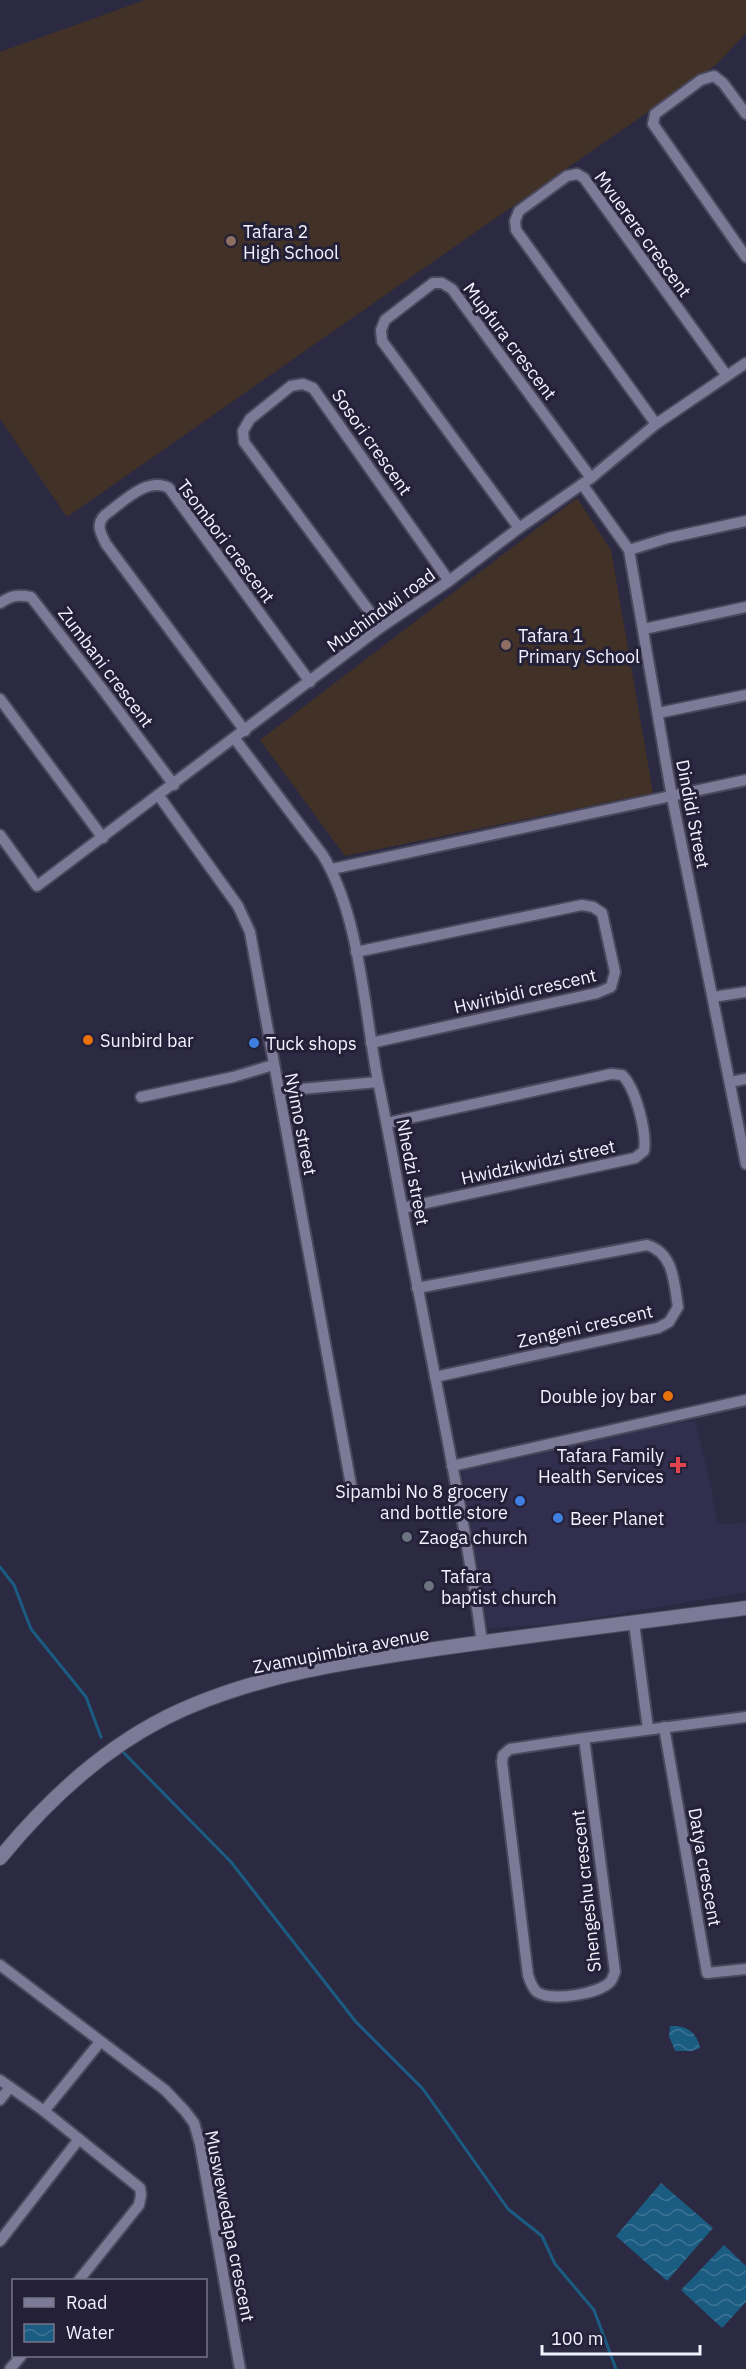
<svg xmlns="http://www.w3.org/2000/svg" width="746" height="2369" font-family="'IBM Plex Sans',sans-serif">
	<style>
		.built { fill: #322e4d }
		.education { fill: #413126 }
		.water { fill: url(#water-waves) }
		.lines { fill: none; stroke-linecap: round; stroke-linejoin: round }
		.stream { stroke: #1b5c82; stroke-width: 3 }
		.street-casing { stroke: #4a485c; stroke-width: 14 }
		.secondary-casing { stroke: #4a485c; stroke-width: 16 }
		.street { stroke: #7d7a98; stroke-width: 10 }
		.secondary { stroke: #7d7a98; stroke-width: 14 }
		.education-dot { fill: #8d6e63; stroke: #232038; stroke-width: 2 }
		.food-dot { fill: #e8710a; stroke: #232038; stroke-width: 2 }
		.shop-dot { fill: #3f7fe0; stroke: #232038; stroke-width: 2 }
		.health-dot { fill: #e0444e; stroke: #232038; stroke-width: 2 }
		.worship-dot { fill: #6b7280; stroke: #232038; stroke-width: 2 }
		.labels { text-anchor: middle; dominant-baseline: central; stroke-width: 6; stroke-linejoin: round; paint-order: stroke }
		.poi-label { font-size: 18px; fill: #f2f2ff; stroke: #232038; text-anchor: start }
		.street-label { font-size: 18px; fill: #f2f2ff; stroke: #232038 }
	</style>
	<defs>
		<pattern id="water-waves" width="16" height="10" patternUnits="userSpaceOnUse" patternTransform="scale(1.5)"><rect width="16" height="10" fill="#1b5c82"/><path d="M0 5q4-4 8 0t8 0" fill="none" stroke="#3d7495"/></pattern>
	</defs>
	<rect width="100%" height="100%" fill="#2c2a42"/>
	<!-- built -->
	<path class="built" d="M 695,1421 L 711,1486 L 717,1524 L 746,1523 L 746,1592 L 558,1624 L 488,1628 L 461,1464 L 618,1431 Z"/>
	<!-- education -->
	<g class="education">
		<path d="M 145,0 L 746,0 L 746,33 L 718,63 L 67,517 L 0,419 L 0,52 Z"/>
		<path d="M 577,498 L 611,550 L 653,793 L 345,856 L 260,740 Z"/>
	</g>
	<!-- water -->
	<g class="water">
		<path d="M 670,2026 C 685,2025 697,2031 700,2048 L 692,2051 L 675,2051 L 669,2036 Z"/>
		<path d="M 661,2183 L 713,2228 L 667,2281 L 616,2236 Z"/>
		<path d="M 724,2245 L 746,2266 L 746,2302 L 722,2328 L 681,2290 Z"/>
	</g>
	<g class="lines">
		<!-- stream -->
		<g class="stream">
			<path d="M 0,1567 L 14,1585 L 31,1629 L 86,1697 L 101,1737"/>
			<path d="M 122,1751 L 231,1862 L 356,2022 L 423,2089 L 508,2209 L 542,2236 L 555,2264 L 594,2310 L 616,2369"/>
		</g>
		<defs>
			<g id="street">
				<path d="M 746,114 L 723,83 L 714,76 L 701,80 L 655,114 L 653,124 L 746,257"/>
				<path d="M 656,424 L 516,230 L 515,221 L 519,211 L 567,176 L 577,174 L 584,178 L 727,376"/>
				<path d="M 582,484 L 629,550 L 672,797 L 746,1164"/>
				<path d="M 519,528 L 382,341 L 381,330 L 385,320 L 433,283 L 442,283 L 452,289 L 591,478"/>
				<path d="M 629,550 L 668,538 L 746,521"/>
				<path d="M 0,603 C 11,596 17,594 31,597 L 103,690 L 174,785"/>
				<path d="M 381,627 L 244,442 L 243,431 L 250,419 L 291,386 L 303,384 L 313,388 L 449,581"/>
				<path d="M 644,629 L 746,607"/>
				<path d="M 0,699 L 103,838"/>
				<path d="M 658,713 L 746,695"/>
				<path d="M 245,731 L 106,544 C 101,534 95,525 105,515 C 122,503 147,476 169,488 L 310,682"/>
				<path d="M 235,739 L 322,854 C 360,914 364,1011 378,1081 C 393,1154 405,1227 420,1299 C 442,1413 466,1527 482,1642"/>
				<path d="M 159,796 L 238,906 L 250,932 L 351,1485"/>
				<path d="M 0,835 L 37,886 L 381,627 L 449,581 L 519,528 L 591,478 L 656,424 L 746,363"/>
				<path d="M 332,869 L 746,780"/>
				<path d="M 356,952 L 582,905 L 593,907 L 602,913 L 615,972 L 611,987 L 597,993 L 371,1043"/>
				<path d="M 713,997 L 746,992"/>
				<path d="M 730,1082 L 746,1079"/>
				<path d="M 279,1091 L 378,1082"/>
				<path d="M 141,1097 L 233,1077 L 273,1065"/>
				<path d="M 387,1123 L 611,1074 L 622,1075 C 636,1088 647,1133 644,1151 L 635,1158 L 403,1208"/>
				<path d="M 417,1288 L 647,1245 C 674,1253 674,1283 678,1307 L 669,1322 L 658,1328 L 435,1377"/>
				<path d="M 452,1466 L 746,1400"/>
				<path d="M 634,1623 L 648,1729"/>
				<path d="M 664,1727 L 707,1973 L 746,1969"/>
				<path d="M 584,1738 L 615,1972 C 614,1974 612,1980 611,1981 C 600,1994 551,2002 537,1992 C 532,1988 530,1981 528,1975 L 502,1762 L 503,1755 L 510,1749 L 584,1738 L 746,1717"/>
				<path d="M 0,1965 L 165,2090 L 185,2111 L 194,2123 L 200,2144 L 240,2369"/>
				<path d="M 0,2080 L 44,2111 L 140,2188 L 141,2195 L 139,2205 L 79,2280"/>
				<path d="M 0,2100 L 10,2087"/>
				<path d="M 44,2111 L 100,2042"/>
				<path d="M 0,2241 L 79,2139"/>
				<path d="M 10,2369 L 21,2356"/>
			</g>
			<path id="secondary" d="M 0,1858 C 45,1803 100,1751 165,1718 C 250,1675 356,1660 449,1647 C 548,1633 647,1621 746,1608"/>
		</defs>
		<!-- street casing -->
		<use href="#street" class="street-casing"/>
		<!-- secondary casing -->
		<use href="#secondary" class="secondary-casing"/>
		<!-- street -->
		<use href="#street" class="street"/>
		<!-- secondary -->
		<use href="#secondary" class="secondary"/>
	</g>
	<!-- markers -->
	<g class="education-dot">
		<circle cx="231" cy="241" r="6"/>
		<circle cx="506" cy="645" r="6"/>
	</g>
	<g class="food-dot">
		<circle cx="88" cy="1040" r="6"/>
		<circle cx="668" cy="1396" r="6"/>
	</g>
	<g class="shop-dot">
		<circle cx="254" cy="1043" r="6"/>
		<circle cx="520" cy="1501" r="6"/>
		<circle cx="558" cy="1518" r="6"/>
	</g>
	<path class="health-dot" d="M675 1456h6v6h6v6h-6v6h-6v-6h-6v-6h6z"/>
	<g class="worship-dot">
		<circle cx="407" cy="1537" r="6"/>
		<circle cx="429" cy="1586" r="6"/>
	</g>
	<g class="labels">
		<!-- poi labels -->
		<g class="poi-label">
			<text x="243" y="231">Tafara 2<tspan x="243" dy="21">High School</tspan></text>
			<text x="518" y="635">Tafara 1<tspan x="518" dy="21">Primary School</tspan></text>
			<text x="100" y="1040">Sunbird bar</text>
			<text x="266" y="1043">Tuck shops</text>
			<text x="656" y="1396" text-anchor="end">Double joy bar</text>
			<text x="664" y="1455" text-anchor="end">Tafara Family<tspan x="664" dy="21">Health Services</tspan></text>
			<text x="508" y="1491" text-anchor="end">Sipambi No 8 grocery<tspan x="508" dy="21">and bottle store</tspan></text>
			<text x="570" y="1518">Beer Planet</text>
			<text x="419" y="1537">Zaoga church</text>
			<text x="441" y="1576">Tafara<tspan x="441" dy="21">baptist church</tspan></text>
		</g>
		<!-- street labels -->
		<g class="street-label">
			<text transform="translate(643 234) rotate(54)">Mvuerere crescent</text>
			<text transform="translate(510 341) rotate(53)">Mupfura crescent</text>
			<text transform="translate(372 442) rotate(55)">Sosori crescent</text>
			<text transform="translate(226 541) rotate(53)">Tsombori crescent</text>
			<text transform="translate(381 610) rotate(-36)">Muchindwi road</text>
			<text transform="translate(106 667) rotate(53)">Zumbani crescent</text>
			<text transform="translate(693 814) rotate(79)">Dindidi Street</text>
			<text transform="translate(525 991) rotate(-13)">Hwiribidi crescent</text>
			<text transform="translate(301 1124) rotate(79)">Nyimo street</text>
			<text transform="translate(538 1162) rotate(-12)">Hwidzikwidzi street</text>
			<text transform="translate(413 1172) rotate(79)">Nhedzi street</text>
			<text transform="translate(585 1326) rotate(-13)">Zengeni crescent</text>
			<text transform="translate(341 1650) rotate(-11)">Zvamupimbira avenue</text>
			<text transform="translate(705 1867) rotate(80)">Datya crescent</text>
			<text transform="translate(586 1891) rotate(-96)">Shengeshu crescent</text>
			<text transform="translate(230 2226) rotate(79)">Muswewedapa crescent</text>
		</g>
	</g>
	<!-- legend -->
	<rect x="12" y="2279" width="195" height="78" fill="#232038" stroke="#767488" stroke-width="1.5"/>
	<rect x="24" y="2298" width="30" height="9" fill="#7d7a98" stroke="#767488" stroke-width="1.5"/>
	<text x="66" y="2309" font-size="18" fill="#f2f2ff">Road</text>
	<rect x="24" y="2324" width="30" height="18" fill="url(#water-waves)" stroke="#767488" stroke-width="1.5"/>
	<text x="66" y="2339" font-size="18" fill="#f2f2ff">Water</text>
	<!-- scale -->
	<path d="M542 2345v9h158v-9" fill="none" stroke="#f2f2ff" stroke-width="3"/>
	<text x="551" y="2345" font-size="18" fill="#f2f2ff" stroke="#232038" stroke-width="4.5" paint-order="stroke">100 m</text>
</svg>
